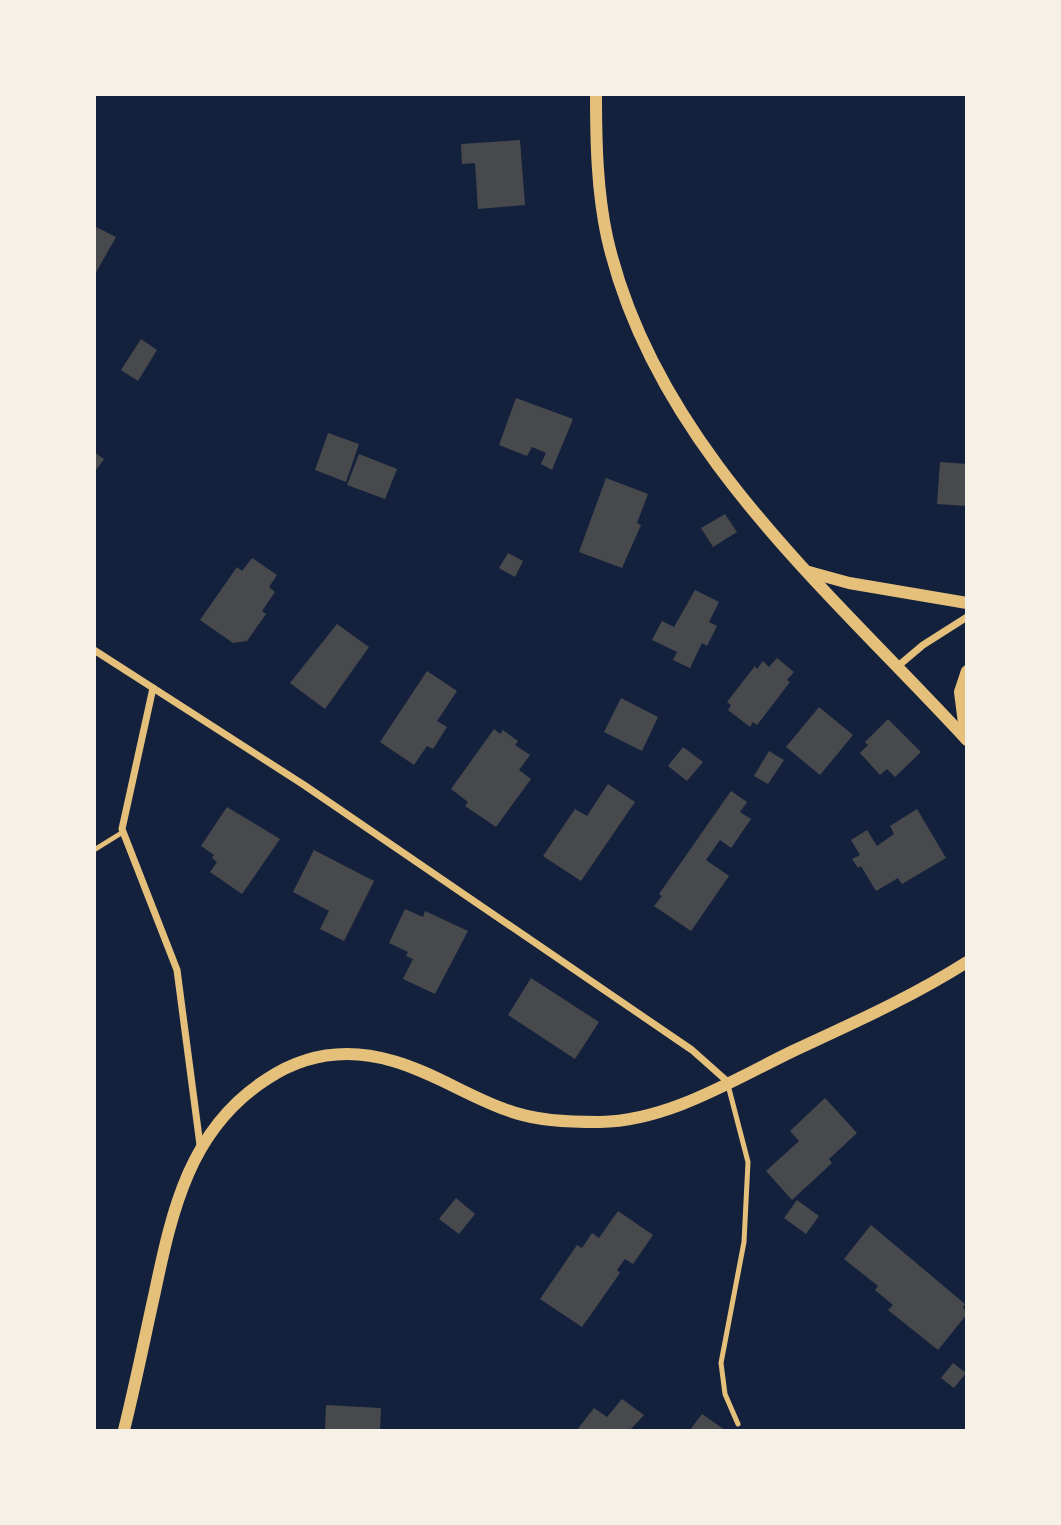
<svg xmlns="http://www.w3.org/2000/svg" width="1061" height="1525" font-family="Jost,sans-serif">
	<style>
		.building { fill: #48494c }
		.lines { fill: none; stroke-linecap: round; stroke-linejoin: round }
		.service { stroke: #e5c07b; stroke-width: 5 }
		.minor { stroke: #e5c07b; stroke-width: 7 }
		.tertiary { stroke: #e5c07b; stroke-width: 12 }
	</style>
	<rect width="100%" height="100%" fill="#14213d"/>
	<!-- building -->
	<g class="building">
		<path d="M 520,140 L 525,205 L 478,209 L 475,163 L 462,164 L 461,144 Z"/>
		<path d="M 94,226 L 116,237 L 94,276 Z"/>
		<path d="M 141,339 L 157,350 L 138,381 L 121,370 Z"/>
		<path d="M 516,398 L 573,419 L 552,470 L 541,464 L 546,453 L 532,447 L 527,456 L 499,445 Z"/>
		<path d="M 328,433 L 359,444 L 346,482 L 315,470 Z"/>
		<path d="M 94,452 L 104,459 L 94,473 Z"/>
		<path d="M 359,454 L 397,469 L 385,499 L 347,485 Z"/>
		<path d="M 940,462 L 967,464 L 967,506 L 937,504 Z"/>
		<path d="M 606,478 L 648,494 L 637,523 L 641,525 L 622,568 L 579,552 Z"/>
		<path d="M 725,514 L 737,532 L 713,547 L 701,528 Z"/>
		<path d="M 508,553 L 523,561 L 515,577 L 499,568 Z"/>
		<path d="M 252,558 L 277,575 L 269,587 L 275,592 L 262,611 L 266,614 L 247,641 L 233,643 L 200,620 L 237,567 L 242,571 Z"/>
		<path d="M 695,590 L 719,602 L 709,622 L 717,626 L 707,646 L 702,643 L 690,668 L 673,660 L 677,652 L 652,640 L 662,621 L 674,627 Z"/>
		<path d="M 337,624 L 369,647 L 325,709 L 290,683 Z"/>
		<path d="M 777,658 L 794,672 L 787,680 L 790,682 L 757,725 L 753,722 L 750,727 L 728,710 L 731,705 L 727,702 L 755,666 L 757,669 L 763,661 L 769,667 Z"/>
		<path d="M 427,671 L 457,691 L 437,721 L 447,727 L 433,749 L 427,746 L 414,765 L 380,742 Z"/>
		<path d="M 621,698 L 658,717 L 642,751 L 604,732 Z"/>
		<path d="M 819,707 L 853,735 L 820,775 L 786,747 Z"/>
		<path d="M 888,719 L 921,752 L 895,777 L 887,769 L 880,775 L 860,753 L 868,745 L 865,742 Z"/>
		<path d="M 494,729 L 500,734 L 503,730 L 518,741 L 515,745 L 530,755 L 519,770 L 531,779 L 496,827 L 465,806 L 468,802 L 451,789 Z"/>
		<path d="M 683,747 L 703,762 L 687,781 L 668,766 Z"/>
		<path d="M 769,751 L 784,760 L 768,784 L 754,776 Z"/>
		<path d="M 608,784 L 635,802 L 581,881 L 543,856 L 575,809 L 587,816 Z"/>
		<path d="M 731,791 L 747,802 L 740,812 L 751,819 L 731,848 L 720,840 L 706,860 L 729,876 L 691,931 L 654,906 L 662,896 L 659,894 Z"/>
		<path d="M 227,807 L 280,839 L 242,894 L 210,872 L 217,862 L 212,858 L 214,855 L 201,846 Z"/>
		<path d="M 917,809 L 946,858 L 902,884 L 898,878 L 876,891 L 861,866 L 858,868 L 852,859 L 860,855 L 851,840 L 867,830 L 877,846 L 894,834 L 890,826 Z"/>
		<path d="M 314,850 L 374,881 L 344,941 L 320,929 L 329,911 L 293,892 Z"/>
		<path d="M 405,909 L 423,917 L 425,911 L 468,931 L 435,994 L 403,979 L 413,959 L 406,956 L 408,952 L 389,943 Z"/>
		<path d="M 531,978 L 599,1022 L 575,1059 L 508,1015 Z"/>
		<path d="M 825,1098 L 857,1133 L 829,1159 L 832,1163 L 792,1200 L 766,1171 L 799,1141 L 790,1131 Z"/>
		<path d="M 456,1198 L 475,1214 L 459,1234 L 439,1219 Z"/>
		<path d="M 797,1200 L 819,1216 L 806,1234 L 784,1218 Z"/>
		<path d="M 618,1211 L 653,1235 L 633,1264 L 625,1259 L 617,1270 L 620,1273 L 582,1327 L 540,1299 L 577,1245 L 582,1248 L 592,1233 L 599,1238 Z"/>
		<path d="M 871,1225 L 965,1304 L 963,1307 L 967,1314 L 938,1350 L 888,1310 L 893,1305 L 875,1290 L 878,1286 L 844,1259 Z"/>
		<path d="M 953,1363 L 966,1373 L 954,1388 L 941,1378 Z"/>
		<path d="M 622,1399 L 644,1415 L 630,1430 L 577,1430 L 594,1408 L 607,1417 Z"/>
		<path d="M 326,1405 L 381,1408 L 380,1430 L 325,1430 Z"/>
		<path d="M 702,1414 L 725,1430 L 690,1430 Z"/>
	</g>
	<g class="lines">
		<!-- service -->
		<g class="service">
			<path d="M 94,850 L 123,832"/>
			<path d="M 728,1085 L 748,1162 L 744,1242 L 721,1363 L 725,1394 L 738,1424"/>
		</g>
		<!-- minor -->
		<g class="minor">
			<path d="M 94,650 L 304,785 L 692,1050 L 728,1082"/>
			<path d="M 898,666 L 923,645 L 967,617"/>
			<path d="M 153,688 L 122,829 L 177,970 L 200,1145"/>
		</g>
		<!-- tertiary -->
		<g class="tertiary">
			<path d="M 596,94 C 596,141 597,191 607,237 C 654,445 829,590 967,740"/>
			<path d="M 809,572 L 849,583 L 967,603"/>
			<path d="M 966,739 L 960,692 L 967,671"/>
			<path d="M 124,1430 C 135,1386 144,1341 154,1296 C 172,1211 189,1129 267,1079 C 306,1053 349,1048 393,1061 C 432,1072 466,1095 504,1109 C 534,1121 568,1122 600,1122 C 668,1121 733,1080 793,1051 C 851,1024 912,997 967,962"/>
		</g>
	</g>
	<!-- border -->
	<rect width="1061" height="1525" fill="none" stroke="#f6f1e7" stroke-width="192"/>
</svg>
